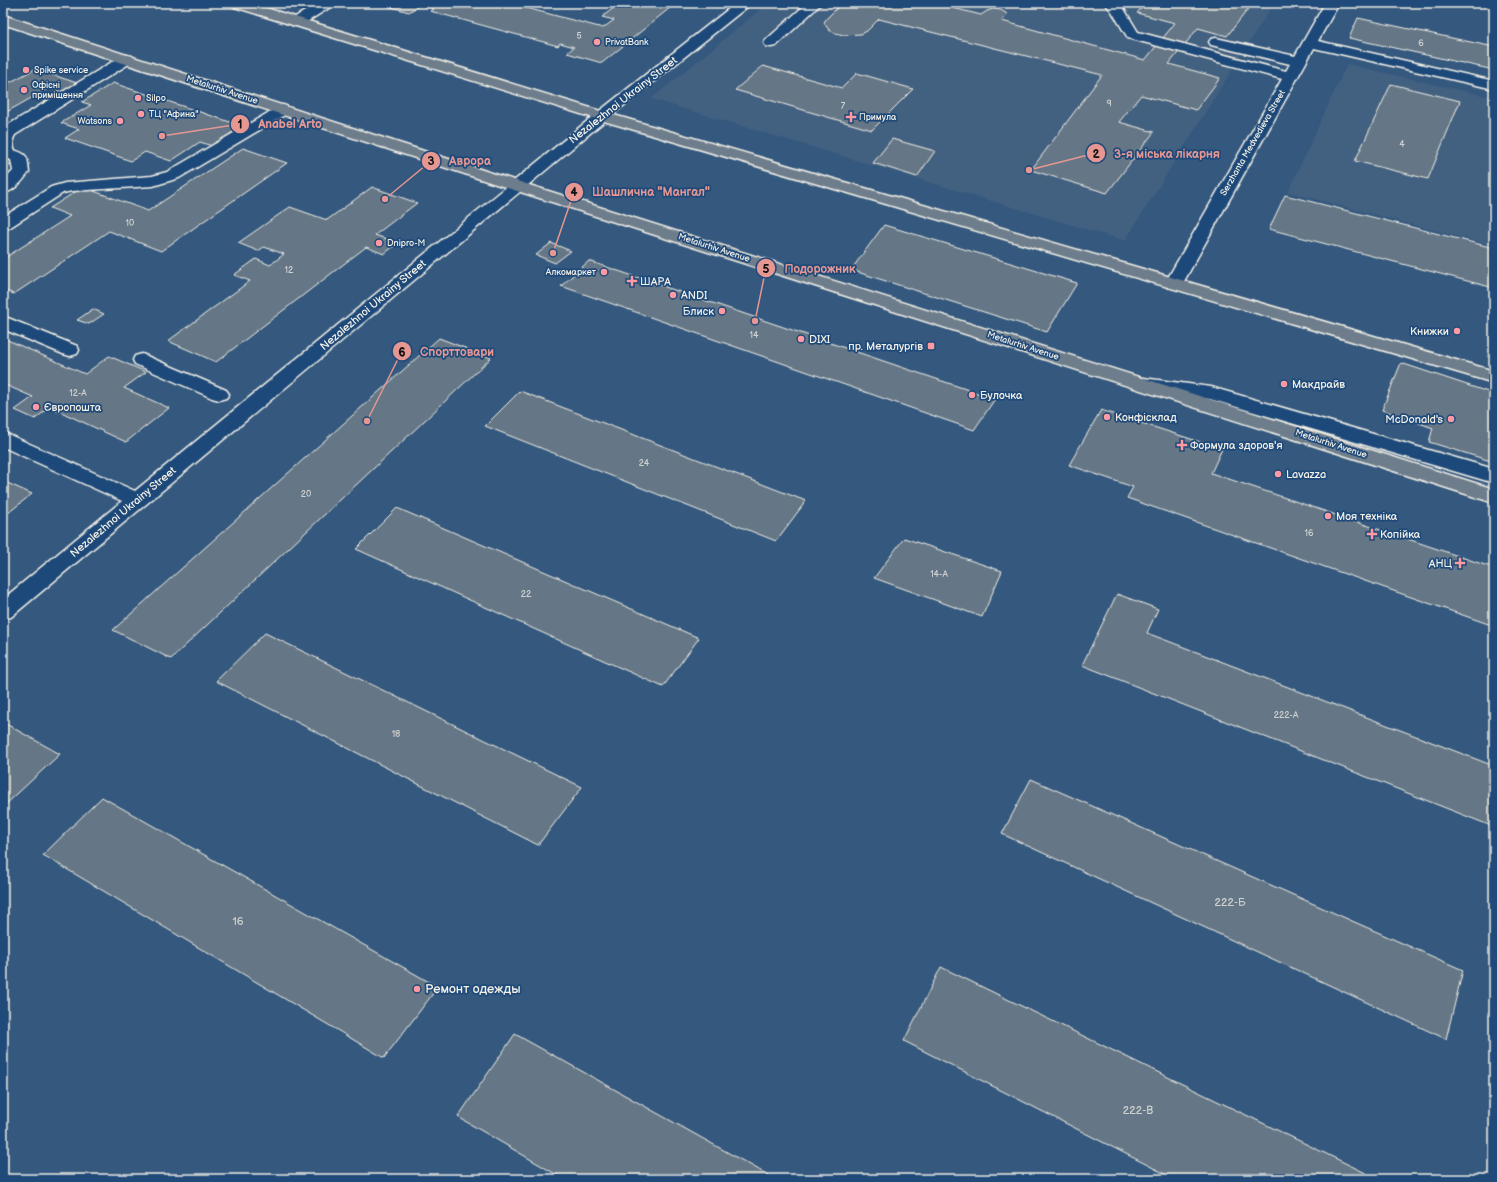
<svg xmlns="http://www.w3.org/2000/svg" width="1497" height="1182" font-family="'Balsamiq Sans',sans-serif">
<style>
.built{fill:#436180}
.building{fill:#657786;stroke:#f4f1e8}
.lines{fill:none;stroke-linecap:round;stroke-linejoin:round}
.minor-casing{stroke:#f4f1e8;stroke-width:3}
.major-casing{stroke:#f4f1e8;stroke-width:3}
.minor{fill:#1f4a7a;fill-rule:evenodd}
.major{fill:#6d7d8c;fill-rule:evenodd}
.poi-dot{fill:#ff9aa2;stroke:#1f4a7a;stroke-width:1.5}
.labels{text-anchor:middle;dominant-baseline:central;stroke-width:3.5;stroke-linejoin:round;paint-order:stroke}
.number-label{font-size:9px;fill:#d0d2d0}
.far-poi-label{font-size:9px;fill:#f4f1e8;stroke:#1f4a7a;text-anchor:start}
.far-street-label{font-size:9px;fill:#f4f1e8;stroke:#1f4a7a}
.street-label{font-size:11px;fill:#f4f1e8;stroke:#1f4a7a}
.poi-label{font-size:11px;fill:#f4f1e8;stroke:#1f4a7a;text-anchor:start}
.near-number-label{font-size:11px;fill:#d0d2d0}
.near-poi-label{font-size:13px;fill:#f4f1e8;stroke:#1f4a7a;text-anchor:start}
.leader{fill:none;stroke:#e69792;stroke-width:1.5}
.callout-dot{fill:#e69792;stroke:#1f4a7a;stroke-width:1.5}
.mark-label{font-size:12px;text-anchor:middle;font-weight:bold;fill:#111}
.callout-label{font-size:12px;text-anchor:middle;font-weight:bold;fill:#e69792;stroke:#1f4a7a;stroke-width:3.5;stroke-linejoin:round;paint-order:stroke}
</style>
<rect width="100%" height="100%" fill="#34587e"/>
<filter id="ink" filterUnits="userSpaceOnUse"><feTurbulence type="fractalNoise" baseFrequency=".025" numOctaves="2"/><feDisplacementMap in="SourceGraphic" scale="8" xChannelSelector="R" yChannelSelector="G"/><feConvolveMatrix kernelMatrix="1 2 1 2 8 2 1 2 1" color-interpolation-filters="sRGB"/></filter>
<g filter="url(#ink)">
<path class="built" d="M 768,3 L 1274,3 L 1125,241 L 651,99 Z
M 1347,64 L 1494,98 L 1494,246 L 1288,192 Z"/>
<path class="building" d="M 381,3 L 507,3 L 603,28 L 614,20 L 602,17 L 620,3 L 676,3 L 602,63 L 567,53 L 574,47 L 560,43 L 558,46 L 430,11 L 434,9 L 420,5 L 409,12 L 380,4 Z
M 842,3 L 933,3 L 981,15 L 987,11 L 993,9 L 1001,10 L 1007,14 L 1002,21 L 1145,60 L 1175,23 L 1137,13 L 1146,3 L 1230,3 L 1249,8 L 1227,36 L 1198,28 L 1169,64 L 1220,78 L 1196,110 L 1141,95 L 1119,122 L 1154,132 L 1107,193 L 1031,170 L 1102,75 L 879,19 L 867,31 L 861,34 L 843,35 L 835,33 L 829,30 L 824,23 L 826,19 Z
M 1358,18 L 1494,47 L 1494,70 L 1349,38 Z
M 763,66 L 842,88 L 857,73 L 913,89 L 872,130 L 735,90 Z
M 35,69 L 80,84 L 64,93 L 49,88 L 3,114 L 3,86 Z
M 113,83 L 242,126 L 212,146 L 200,142 L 171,161 L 145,152 L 131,161 L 65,138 L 79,129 L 61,123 L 91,105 L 82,102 Z
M 1391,84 L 1460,101 L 1428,179 L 1355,161 Z
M 892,139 L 935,151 L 917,177 L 873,163 Z
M 243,148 L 287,163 L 161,251 L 109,231 L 14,294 L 3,290 L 3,259 L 70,216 L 50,208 L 83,187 L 148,211 Z
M 3,156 L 15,161 L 3,169 Z
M 372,187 L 417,203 L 375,235 L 398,243 L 384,254 L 366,247 L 216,362 L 168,341 L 250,281 L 234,275 L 256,259 L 270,265 L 284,254 L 264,247 L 258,251 L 238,243 L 290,207 L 327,220 Z
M 1285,195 L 1494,248 L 1494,288 L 1269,229 Z
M 884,225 L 1077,283 L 1047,332 L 851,270 Z
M 551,243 L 571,251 L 555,263 L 536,255 Z
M 589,261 L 951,384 L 995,399 L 974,430 L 561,286 Z
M 93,309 L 104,314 L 89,324 L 77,320 Z
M 3,338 L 85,374 L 109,356 L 146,372 L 124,388 L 169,408 L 126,442 L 50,407 L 35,419 L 15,410 L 33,397 L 3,384 Z
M 439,338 L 491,358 L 171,659 L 113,630 Z
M 1401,363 L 1494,394 L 1494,462 L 1429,442 L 1433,428 L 1382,410 Z
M 520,391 L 806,501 L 776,541 L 485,426 Z
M 1101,410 L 1222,449 L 1211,473 L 1494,568 L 1494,626 L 1127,498 L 1133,487 L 1069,465 Z
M 3,481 L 32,494 L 3,517 Z
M 397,508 L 699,638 L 663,687 L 356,549 Z
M 904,538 L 1002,571 L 982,617 L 874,578 Z
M 1117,594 L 1158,609 L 1147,633 L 1494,766 L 1494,827 L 1082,665 Z
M 265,633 L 582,787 L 538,845 L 216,681 Z
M 6,724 L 60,754 L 3,807 L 3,727 Z
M 1031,779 L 1463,970 L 1446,1039 L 1002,834 Z
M 102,797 L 438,987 L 384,1058 L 43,855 Z
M 941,967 L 1378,1179 L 1175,1179 L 904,1041 Z
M 515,1034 L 770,1176 L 768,1179 L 564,1179 L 458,1117 Z"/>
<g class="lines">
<g class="minor-casing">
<path id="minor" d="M 318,3 L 334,3 L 332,6 L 302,25 L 297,26 L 292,25 L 290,22 L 292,19 Z
M 736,3 L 752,3 L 607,119 L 11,617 L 3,619 L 3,599 L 122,501 L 3,447 L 3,432 L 135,491 L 597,113 Z
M 807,3 L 822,3 L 776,46 L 771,47 L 766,46 L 764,43 L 766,40 Z
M 1104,3 L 1121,4 L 1138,32 L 1286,71 L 1290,64 L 1211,45 L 1209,42 L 1211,39 L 1216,38 L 1295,56 L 1325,3 L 1339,3 L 1318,41 L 1494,81 L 1494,89 L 1314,48 L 1183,283 L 1180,287 L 1174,288 L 1168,287 L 1165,283 L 1282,79 L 1128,38 L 1111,10 Z
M 127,55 L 132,56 L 134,59 L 132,62 L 15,135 L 13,139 L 14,150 C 29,155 27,157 29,172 C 23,181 14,191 3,194 L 3,181 L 13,171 L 11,160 L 3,157 L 3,128 L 122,56 Z
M 283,105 L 288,107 L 291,110 L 288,113 L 179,178 L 153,186 L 72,191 L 63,193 L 9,228 L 3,229 L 3,217 L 51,187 L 65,183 L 152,176 L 167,172 L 278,107 Z
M 3,316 L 77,346 L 79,350 L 77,354 L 70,356 L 63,354 L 3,329 Z
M 142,354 L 226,390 L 229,394 L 226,398 L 219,400 L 212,398 L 135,364 L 133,360 L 135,356 Z
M 1143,378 L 1211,387 L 1494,469 L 1494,483 L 1210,399 L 1136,388 L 1133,384 L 1136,380 Z"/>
</g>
<g class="major-casing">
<path id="major" d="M 229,3 L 250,3 L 607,113 L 1494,371 L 1494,383 L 597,119 L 231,6 Z
M 3,15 L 523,183 L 1494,489 L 1494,503 L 511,189 L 3,24 Z"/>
</g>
<use href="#minor" class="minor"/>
<use href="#major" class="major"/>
</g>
</g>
<g class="poi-dot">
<circle cx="597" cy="42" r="4"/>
<circle cx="26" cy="70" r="4"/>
<circle cx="24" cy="90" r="4"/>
<circle cx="138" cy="98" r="4"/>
<circle cx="141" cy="114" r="4"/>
<path d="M849 111h4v4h4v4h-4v4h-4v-4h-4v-4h4z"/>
<circle cx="120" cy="121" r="4"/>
<circle cx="379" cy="243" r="4"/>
<circle cx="604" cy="272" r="4"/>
<path d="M630 275h4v4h4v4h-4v4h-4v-4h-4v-4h4z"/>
<circle cx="673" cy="295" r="4"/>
<circle cx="722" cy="311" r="4"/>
<circle cx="1457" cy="331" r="4"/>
<circle cx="801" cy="339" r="4"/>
<rect x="927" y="342" width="8" height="8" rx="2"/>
<circle cx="1284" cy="384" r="4"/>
<circle cx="972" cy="395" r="4"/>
<circle cx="36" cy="407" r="4"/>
<circle cx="1107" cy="417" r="4"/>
<circle cx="1451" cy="419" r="4"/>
<path d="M1180 439h4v4h4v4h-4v4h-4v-4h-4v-4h4z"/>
<circle cx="1278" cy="474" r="4"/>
<circle cx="1328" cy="516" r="4"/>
<path d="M1370 528h4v4h4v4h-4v4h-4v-4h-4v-4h4z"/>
<path d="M1458 557h4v4h4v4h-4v4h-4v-4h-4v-4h4z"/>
<circle cx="417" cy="989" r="4"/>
</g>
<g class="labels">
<g class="number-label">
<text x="579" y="36">5</text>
<text x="1421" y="43">6</text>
<text x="1109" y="103">9</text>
<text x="843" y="106">7</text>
<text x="1402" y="144">4</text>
<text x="130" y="223">10</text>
<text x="289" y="270">12</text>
<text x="754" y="335">14</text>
<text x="78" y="393">12-А</text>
<text x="644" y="463">24</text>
<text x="306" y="494">20</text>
<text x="1309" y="533">16</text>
<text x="939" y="574">14-А</text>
<text x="526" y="594">22</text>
<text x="1286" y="715">222-А</text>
<text x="396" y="734">18</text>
</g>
<g class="far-poi-label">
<text x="605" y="42">PrivatBank</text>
<text x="34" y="70">Spike service</text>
<text x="32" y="85">Офісні<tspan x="32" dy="10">приміщення</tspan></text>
<text x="146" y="98">Silpo</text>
<text x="149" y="114">ТЦ "Афина"</text>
<text x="859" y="117">Примула</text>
<text x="112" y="121" text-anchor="end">Watsons</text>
<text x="387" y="243">Dnipro-M</text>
<text x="596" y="272" text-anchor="end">Алкомаркет</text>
</g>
<g class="far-street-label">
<text transform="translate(222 90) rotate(18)">Metalurhiv Avenue</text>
<text transform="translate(1253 143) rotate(-60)">Serzhanta Medvedieva Street</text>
<text transform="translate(714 248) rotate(18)">Metalurhiv Avenue</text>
<text transform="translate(1023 346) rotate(18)">Metalurhiv Avenue</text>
<text transform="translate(1331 444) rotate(18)">Metalurhiv Avenue</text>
</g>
<g class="street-label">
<text transform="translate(623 100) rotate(-38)">Nezalezhnoi Ukrainy Street</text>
<text transform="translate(373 305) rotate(-40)">Nezalezhnoi Ukrainy Street</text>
<text transform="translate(123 512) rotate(-40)">Nezalezhnoi Ukrainy Street</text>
</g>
<g class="poi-label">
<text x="640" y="281">ШАРА</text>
<text x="681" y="295">ANDI</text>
<text x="714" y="311" text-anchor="end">Блиск</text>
<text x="1449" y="331" text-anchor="end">Книжки</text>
<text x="809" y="339">DIXI</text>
<text x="923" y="346" text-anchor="end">пр. Металургів</text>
<text x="1292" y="384">Макдрайв</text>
<text x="980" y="395">Булочка</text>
<text x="44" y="407">Європошта</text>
<text x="1115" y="417">Конфісклад</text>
<text x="1443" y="419" text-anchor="end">McDonald's</text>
<text x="1190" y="445">Формула здоров'я</text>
<text x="1286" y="474">Lavazza</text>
<text x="1336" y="516">Моя техніка</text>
<text x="1380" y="534">Копійка</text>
<text x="1452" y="563" text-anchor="end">АНЦ</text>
</g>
<g class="near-number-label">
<text x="1230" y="902">222-Б</text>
<text x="238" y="921">16</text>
<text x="1138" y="1110">222-В</text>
</g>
<g class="near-poi-label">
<text x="425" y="989">Ремонт одежды</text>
</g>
</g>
<path class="leader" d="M162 136L240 124M1029 170L1096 153M385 199L431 161M553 253L574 192M755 321L766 268M367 421L402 351"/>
<g class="callout-dot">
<circle cx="162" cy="136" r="4"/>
<circle cx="1029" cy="170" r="4"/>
<circle cx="385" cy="199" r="4"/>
<circle cx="553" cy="253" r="4"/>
<circle cx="755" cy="321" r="4"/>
<circle cx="367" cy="421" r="4"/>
<circle cx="240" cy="124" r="10"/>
<circle cx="1096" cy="153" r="10"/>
<circle cx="431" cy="161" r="10"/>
<circle cx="574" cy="192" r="10"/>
<circle cx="766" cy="268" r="10"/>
<circle cx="402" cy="351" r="10"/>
</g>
<g class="mark-label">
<text x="240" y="128">1</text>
<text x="1096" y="158">2</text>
<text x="431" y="165">3</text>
<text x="574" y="196">4</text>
<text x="766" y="273">5</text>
<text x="402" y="356">6</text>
</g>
<g class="callout-label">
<text x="290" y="128">Anabel Arto</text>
<text x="1167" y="158">3-я міська лікарня</text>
<text x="470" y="165">Аврора</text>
<text x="651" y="196">Шашлична "Мангал"</text>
<text x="820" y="273">Подорожник</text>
<text x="457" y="356">Спорттовари</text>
</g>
<rect width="1497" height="1182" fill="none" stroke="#1f4a7a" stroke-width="16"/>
<rect x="8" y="8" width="1481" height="1166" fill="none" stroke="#f4f1e8" stroke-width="1.5" filter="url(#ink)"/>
</svg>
